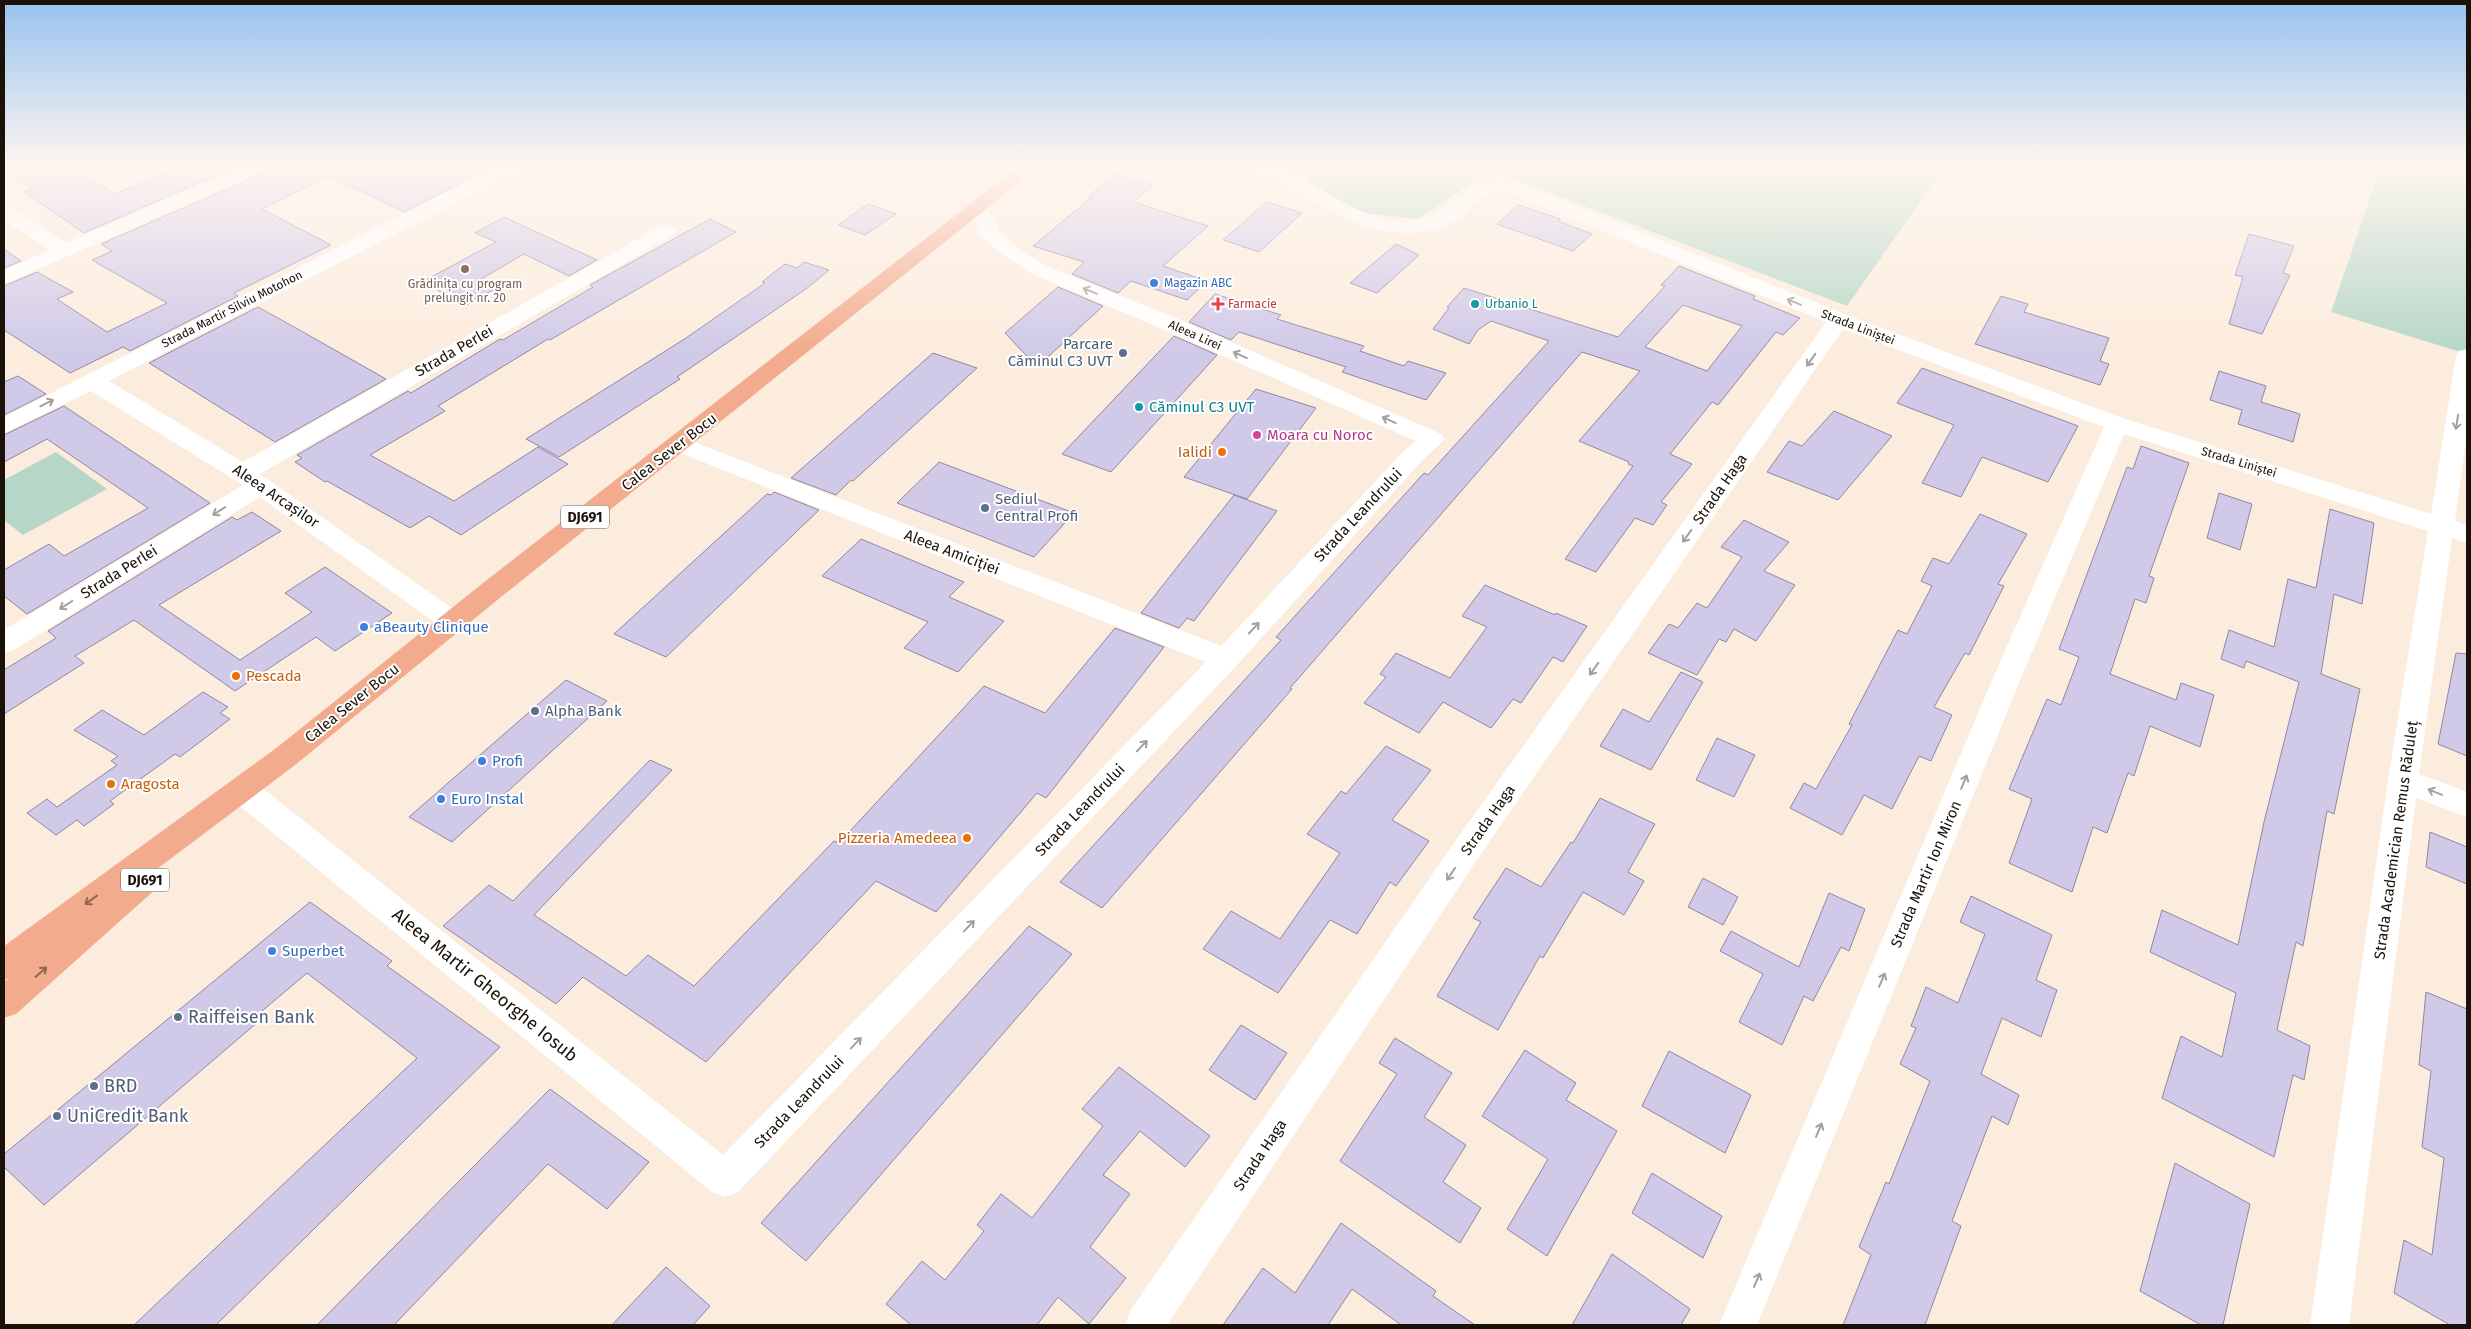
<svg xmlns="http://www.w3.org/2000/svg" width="2471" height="1329" font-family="'Fira Sans',sans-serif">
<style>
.green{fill:#b6d7c7}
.building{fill:#d0c9e8;stroke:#8e88a5;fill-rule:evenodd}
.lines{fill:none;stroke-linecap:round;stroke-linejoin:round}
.minor{fill:#fff;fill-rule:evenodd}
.primary{fill:#f3ab8e;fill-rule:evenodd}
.oneway{stroke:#a3a09d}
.oneway2{stroke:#916652}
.education-dot{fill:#8d6e63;stroke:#fff;stroke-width:2}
.shop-dot{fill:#3f7fe0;stroke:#fff;stroke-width:2}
.health-dot{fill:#e0444e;stroke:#fff;stroke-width:2}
.culture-dot{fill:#0f9aa8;stroke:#fff;stroke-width:2}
.service-dot{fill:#5c6f8a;stroke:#fff;stroke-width:2}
.hotel-dot{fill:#d1479c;stroke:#fff;stroke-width:2}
.food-dot{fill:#e8710a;stroke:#fff;stroke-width:2}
.labels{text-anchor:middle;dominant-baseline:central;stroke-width:4;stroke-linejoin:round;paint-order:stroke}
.far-shop-label{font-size:12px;fill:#366cbe;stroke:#fff;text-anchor:start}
.far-education-label{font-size:12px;fill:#785e54;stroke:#fff}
.far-health-label{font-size:12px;fill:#be3a42;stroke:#fff;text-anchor:start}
.far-culture-label{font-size:12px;fill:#0d838f;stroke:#fff;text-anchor:start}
.far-street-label{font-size:12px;fill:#1a1209;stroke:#fff}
.shield{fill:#fff;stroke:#5f5953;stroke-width:1}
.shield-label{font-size:14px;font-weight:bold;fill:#1a1209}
.service-label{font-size:15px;fill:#4e5e75;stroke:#fff;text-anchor:start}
.street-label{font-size:15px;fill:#1a1209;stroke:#fff}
.culture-label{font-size:15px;fill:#0d838f;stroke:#fff;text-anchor:start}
.hotel-label{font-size:15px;fill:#b23c85;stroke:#fff;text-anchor:start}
.food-label{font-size:15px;fill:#c56008;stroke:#fff;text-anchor:end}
.shop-label{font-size:15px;fill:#366cbe;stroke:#fff;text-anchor:start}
.near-street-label{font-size:18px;fill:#1a1209;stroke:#fff}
.near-service-label{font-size:18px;fill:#4e5e75;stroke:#fff;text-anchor:start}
</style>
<rect width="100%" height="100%" fill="#fcecdd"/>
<path class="green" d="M 1277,166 L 1945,166 L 1847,306 L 1490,170 L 1418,219 L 1362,213 Z
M 2381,166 L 2467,166 L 2467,354 L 2331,312 Z
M 56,452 L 107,489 L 23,535 L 4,520 L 4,480 Z"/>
<path class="building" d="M 4,166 L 67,166 L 115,194 L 181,166 L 237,166 L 84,233 L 24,192 L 33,189 L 4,170 Z
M 269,166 L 494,166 L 404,212 L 328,176 L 262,209 L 331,245 L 234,293 L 238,296 L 130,351 L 123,347 L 70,373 L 4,330 L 4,286 L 37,272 L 73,292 L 57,299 L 107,332 L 167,303 L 92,260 L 112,251 L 101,244 L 266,172 Z
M 1116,174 L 1153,185 L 1133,202 L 1208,226 L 1163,266 L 1207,281 L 1187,300 L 1131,281 L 1118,293 L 1072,274 L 1084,262 L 1033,246 L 1092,197 L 1089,196 Z
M 1267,202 L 1302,213 L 1259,252 L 1223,240 Z
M 868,204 L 896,214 L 865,235 L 838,225 Z
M 1518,205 L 1560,219 L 1558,221 L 1592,234 L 1573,251 L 1497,224 Z
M 504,217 L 597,260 L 569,276 L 524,254 L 476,282 L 493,290 L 466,305 L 422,282 L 496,242 L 475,233 Z
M 710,219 L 736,232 L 550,340 L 548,339 L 438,406 L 445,411 L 370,455 L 454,501 L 538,447 L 568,464 L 461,535 L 429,516 L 410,528 L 327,481 L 325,482 L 295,462 L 302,458 L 297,455 L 408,391 L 411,393 L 500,339 L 503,340 L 593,287 L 590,285 Z
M 2249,234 L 2294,246 L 2283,273 L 2290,275 L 2262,334 L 2229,324 L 2243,277 L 2235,275 Z
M 1396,244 L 1419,255 L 1377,293 L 1350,283 Z
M 4,249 L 21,261 L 4,268 Z
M 804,262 L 829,270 L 806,289 L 677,377 L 680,379 L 559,457 L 526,439 L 686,338 L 765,283 L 762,282 L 785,264 L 797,268 Z
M 1679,266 L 1755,296 L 1753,299 L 1800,318 L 1783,335 L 1776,332 L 1718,405 L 1712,402 L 1670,454 L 1692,464 L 1661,502 L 1667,505 L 1653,525 L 1635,518 L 1596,572 L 1565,559 L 1633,466 L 1628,464 L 1629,462 L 1579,441 L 1640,371 L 1582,352 L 1290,688 L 1292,689 L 1102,908 L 1060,882 L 1281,640 L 1276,637 L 1424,473 L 1428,475 L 1549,341 L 1491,321 L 1478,330 L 1469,344 L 1433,329 L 1449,308 L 1447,307 L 1464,288 L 1618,337 L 1665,286 L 1661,285 ZM 1683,305 L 1742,326 L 1707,371 L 1645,347 Z
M 1058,287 L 1103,306 L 1037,367 L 1005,333 Z
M 1215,294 L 1281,315 L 1277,319 L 1364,346 L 1360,351 L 1404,366 L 1408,361 L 1446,373 L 1426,400 L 1342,372 L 1346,367 L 1239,332 L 1231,340 L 1189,322 Z
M 2001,296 L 2028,304 L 2024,312 L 2109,338 L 2100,361 L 2109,364 L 2100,385 L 1975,344 Z
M 258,307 L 296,328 L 386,379 L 275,442 L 149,363 Z
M 1174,336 L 1217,355 L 1111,472 L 1062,454 Z
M 933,353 L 977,368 L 853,481 L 851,480 L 836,495 L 791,478 Z
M 1922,368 L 2078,426 L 2048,482 L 1982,457 L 1961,497 L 1922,483 L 1954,425 L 1897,403 Z
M 2219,371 L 2266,386 L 2261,402 L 2300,414 L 2293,442 L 2238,424 L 2242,410 L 2210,400 Z
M 18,376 L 46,394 L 4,415 L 4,382 Z
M 1256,389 L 1316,408 L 1247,499 L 1184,477 Z
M 64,406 L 210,503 L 27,614 L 4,596 L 4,570 L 49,544 L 64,556 L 148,508 L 47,439 L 4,462 L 4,435 Z
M 1834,411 L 1892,436 L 1838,500 L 1767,472 L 1789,441 L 1802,446 Z
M 2141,446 L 2189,463 L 2149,576 L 2154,578 L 2146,603 L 2135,599 L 2110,674 L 2176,700 L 2181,683 L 2214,695 L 2200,747 L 2150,726 L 2134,776 L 2128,773 L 2107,833 L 2093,827 L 2072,892 L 2009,863 L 2032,799 L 2009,789 L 2047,699 L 2061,705 L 2079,657 L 2059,649 L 2127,467 L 2133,469 Z
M 939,462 L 1074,513 L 1034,557 L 897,503 Z
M 774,492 L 819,510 L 666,657 L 614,634 L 767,494 L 771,495 Z
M 2219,493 L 2252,504 L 2240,550 L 2207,538 Z
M 1234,495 L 1277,511 L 1194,621 L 1187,618 L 1179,628 L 1141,613 Z
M 2330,509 L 2374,523 L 2362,604 L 2334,594 L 2321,674 L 2360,689 L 2334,814 L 2327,811 L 2303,946 L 2296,942 L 2277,1030 L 2310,1046 L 2304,1080 L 2293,1075 L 2274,1157 L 2162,1098 L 2181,1036 L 2222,1057 L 2236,993 L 2150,952 L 2162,910 L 2238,945 L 2264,822 L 2299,682 L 2246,661 L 2244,668 L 2221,659 L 2229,630 L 2274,647 L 2288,579 L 2316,588 Z
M 252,512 L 281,531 L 159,605 L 240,660 L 312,612 L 285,593 L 325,567 L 392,613 L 335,651 L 316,637 L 235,691 L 134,620 L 75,656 L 84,663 L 4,714 L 4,670 L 56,638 L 48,631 L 232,517 L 237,520 Z
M 1980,514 L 2027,534 L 1998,584 L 2004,586 L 1969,655 L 1965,653 L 1934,707 L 1952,715 L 1931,761 L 1919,756 L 1892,809 L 1864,795 L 1842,835 L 1790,808 L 1804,783 L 1816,789 L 1852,725 L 1849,724 L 1898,630 L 1907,634 L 1932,586 L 1921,581 L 1933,558 L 1949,564 Z
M 1744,520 L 1789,542 L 1764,571 L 1795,585 L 1756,641 L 1734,629 L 1726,642 L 1719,639 L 1697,675 L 1648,653 L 1669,624 L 1678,628 L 1697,603 L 1707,608 L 1742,557 L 1721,547 Z
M 861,539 L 964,582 L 949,597 L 1004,621 L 958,672 L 904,648 L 928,622 L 822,576 Z
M 1485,585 L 1555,615 L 1556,613 L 1587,626 L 1563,662 L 1553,657 L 1521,703 L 1513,699 L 1491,728 L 1443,702 L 1419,733 L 1364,703 L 1386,677 L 1380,674 L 1396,653 L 1450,678 L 1487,627 L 1462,616 Z
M 1115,628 L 1164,647 L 1046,798 L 1037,793 L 936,912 L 876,881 L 706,1062 L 583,977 L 556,1004 L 443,926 L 489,885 L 513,901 L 650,760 L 672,770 L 534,915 L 626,976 L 648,955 L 694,986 L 834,841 L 839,843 L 984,686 L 1045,713 Z
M 2456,653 L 2467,654 L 2467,756 L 2438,744 Z
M 1681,672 L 1703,682 L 1651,770 L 1600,746 L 1623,709 L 1649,722 Z
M 566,680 L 607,701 L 452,842 L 409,817 Z
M 203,692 L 228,707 L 220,713 L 230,719 L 180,757 L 175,754 L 110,801 L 114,804 L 84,826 L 77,820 L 56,835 L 27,813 L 47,799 L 57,807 L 117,765 L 111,761 L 118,756 L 74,730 L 102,710 L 144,735 Z
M 1717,738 L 1755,755 L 1734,797 L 1696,780 Z
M 1386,746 L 1431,770 L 1392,820 L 1429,841 L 1396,886 L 1390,882 L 1357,934 L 1330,920 L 1278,993 L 1203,949 L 1231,911 L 1280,939 L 1340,853 L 1307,834 L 1341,791 L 1346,794 Z
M 1600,798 L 1655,824 L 1628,872 L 1644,881 L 1624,915 L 1583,892 L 1543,958 L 1540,956 L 1498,1030 L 1437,996 L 1481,922 L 1473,918 L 1506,868 L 1541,887 L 1571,842 L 1573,843 Z
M 2430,832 L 2467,847 L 2467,884 L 2426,867 Z
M 1703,878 L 1738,897 L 1723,925 L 1688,907 Z
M 1829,893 L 1865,909 L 1849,951 L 1841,947 L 1813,1001 L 1804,996 L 1782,1045 L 1739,1022 L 1763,974 L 1720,951 L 1731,931 L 1799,967 Z
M 1971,896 L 2052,935 L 2036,980 L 2057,990 L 2041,1037 L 2002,1018 L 1981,1074 L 2019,1095 L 2008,1125 L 1992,1116 L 1952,1221 L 1961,1226 L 1925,1325 L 1843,1325 L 1871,1255 L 1859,1247 L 1886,1182 L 1889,1184 L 1930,1081 L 1900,1064 L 1916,1028 L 1911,1026 L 1926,987 L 1958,1003 L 1985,934 L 1960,922 Z
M 310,902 L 392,961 L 387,966 L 500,1047 L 216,1325 L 134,1325 L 417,1058 L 307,973 L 262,1011 L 266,1015 L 44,1205 L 4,1167 L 4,1154 Z
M 1029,926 L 1072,954 L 806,1261 L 761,1223 Z
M 2426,992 L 2467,1009 L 2467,1325 L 2450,1325 L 2394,1293 L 2404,1240 L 2432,1255 L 2444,1158 L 2422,1147 L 2431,1071 L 2419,1065 Z
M 1241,1025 L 1287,1053 L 1255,1100 L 1209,1070 Z
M 1395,1038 L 1452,1073 L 1424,1117 L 1466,1145 L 1443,1182 L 1481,1208 L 1460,1243 L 1340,1161 L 1397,1074 L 1379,1063 Z
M 1525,1050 L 1576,1083 L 1566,1100 L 1617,1131 L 1547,1256 L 1507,1229 L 1548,1159 L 1482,1116 Z
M 1669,1051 L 1751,1095 L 1725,1153 L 1642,1106 Z
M 1119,1067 L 1210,1136 L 1185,1167 L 1140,1131 L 1103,1175 L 1130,1194 L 1090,1247 L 1126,1278 L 1089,1324 L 1058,1297 L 1037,1325 L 911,1325 L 886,1304 L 922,1261 L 945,1280 L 984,1231 L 977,1225 L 1001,1194 L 1032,1218 L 1103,1126 L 1082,1109 Z
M 550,1089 L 649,1162 L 607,1209 L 548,1164 L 394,1325 L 317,1325 Z
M 2175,1163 L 2250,1204 L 2223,1325 L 2201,1325 L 2140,1291 Z
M 1652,1173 L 1722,1216 L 1703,1258 L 1632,1213 Z
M 1341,1223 L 1436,1291 L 1433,1296 L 1475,1325 L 1401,1325 L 1352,1289 L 1328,1325 L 1223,1325 L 1263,1268 L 1295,1293 Z
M 1612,1254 L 1690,1309 L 1681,1325 L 1572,1325 Z
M 666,1267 L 710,1306 L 693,1325 L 612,1325 Z"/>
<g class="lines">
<path class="minor" d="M 242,166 L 267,166 L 265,170 L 4,284 L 4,270 L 50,250 L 4,220 L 4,205 L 11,207 L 66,243 Z
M 498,166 L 522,166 L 520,170 L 109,381 L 243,462 L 659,227 L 666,225 L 673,227 L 676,231 L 673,235 L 260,474 L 462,615 L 466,622 L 462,629 L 453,632 L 444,629 L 260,497 L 14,650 L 4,653 L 4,630 L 243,485 L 91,391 L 4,433 L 4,417 Z
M 1259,166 C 1266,166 1275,164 1282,166 C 1291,169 1300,177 1308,182 C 1335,198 1367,219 1399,221 C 1452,226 1461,169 1518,183 L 1847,315 L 2125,419 L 2431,514 L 2456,356 L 2459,351 L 2467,349 L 2467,432 L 2455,521 L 2467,525 L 2467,543 L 2452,538 L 2419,774 L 2467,792 L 2467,817 L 2416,798 L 2349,1325 L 2310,1325 L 2388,780 L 2428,531 L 2124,434 L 2021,678 L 1757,1325 L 1719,1325 L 1993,678 L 2104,427 L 1843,329 L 1476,861 L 1167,1325 L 1125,1325 L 1130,1311 L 1454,843 L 1826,322 L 1507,192 C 1477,189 1472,213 1449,224 C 1383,254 1316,202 1261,170 Z
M 977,203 L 984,205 L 998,227 L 997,229 L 1017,247 L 1046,266 L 1176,318 L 1441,434 L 1445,439 L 1419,464 L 1236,666 L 738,1192 L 725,1197 L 712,1192 L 234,801 L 230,792 L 234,783 L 245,780 L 256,783 L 723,1155 L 1206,662 L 670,449 L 666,444 L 670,439 L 678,436 L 686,439 L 1221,646 L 1403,452 L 1416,441 L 1160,328 L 1032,274 L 1003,255 L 979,234 L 976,230 L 978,227 L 967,209 L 970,205 Z"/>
<path class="primary" d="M 1019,166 L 1040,166 L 501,597 L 295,765 L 157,869 L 162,879 L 157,888 L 16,1014 L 4,1018 L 4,982 L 9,978 L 4,980 L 4,946 L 275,749 L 483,583 Z"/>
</g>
<defs><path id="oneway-shaft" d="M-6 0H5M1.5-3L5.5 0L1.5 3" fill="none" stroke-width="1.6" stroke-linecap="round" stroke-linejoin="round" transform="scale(1.25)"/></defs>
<g class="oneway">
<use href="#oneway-shaft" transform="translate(1090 291) rotate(-158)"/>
<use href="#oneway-shaft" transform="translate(1794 302) rotate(-158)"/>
<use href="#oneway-shaft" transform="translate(1240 355) rotate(-156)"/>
<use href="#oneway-shaft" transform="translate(1811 360) rotate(125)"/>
<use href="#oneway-shaft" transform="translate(47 403) rotate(-27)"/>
<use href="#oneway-shaft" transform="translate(1389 420) rotate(-156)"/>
<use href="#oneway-shaft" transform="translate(2457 422) rotate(99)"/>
<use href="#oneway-shaft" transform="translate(219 511) rotate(148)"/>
<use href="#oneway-shaft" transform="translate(1687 536) rotate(125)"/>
<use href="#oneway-shaft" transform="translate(66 605) rotate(148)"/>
<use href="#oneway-shaft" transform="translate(1254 628) rotate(-47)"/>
<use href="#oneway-shaft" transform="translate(1594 669) rotate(125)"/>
<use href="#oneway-shaft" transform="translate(1142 746) rotate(-46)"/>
<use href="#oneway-shaft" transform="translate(1964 782) rotate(-67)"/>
<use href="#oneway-shaft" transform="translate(2435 792) rotate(-158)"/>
<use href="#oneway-shaft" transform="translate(1451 874) rotate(124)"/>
<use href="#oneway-shaft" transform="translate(969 926) rotate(-46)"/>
<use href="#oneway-shaft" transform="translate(1882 980) rotate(-67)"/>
<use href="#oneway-shaft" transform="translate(856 1043) rotate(-46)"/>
<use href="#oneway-shaft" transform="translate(1819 1130) rotate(-67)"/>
<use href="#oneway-shaft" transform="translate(1757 1280) rotate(-67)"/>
</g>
<g class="oneway2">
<use href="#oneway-shaft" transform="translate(91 900) rotate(144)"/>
<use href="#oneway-shaft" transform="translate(41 972) rotate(-41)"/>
</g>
<linearGradient id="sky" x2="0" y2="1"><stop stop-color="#97c2ef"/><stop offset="0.47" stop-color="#fef6f0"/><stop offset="1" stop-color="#fef6f0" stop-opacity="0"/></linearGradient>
<rect width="2471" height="352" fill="url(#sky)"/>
<circle class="education-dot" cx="465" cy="269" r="5"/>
<g class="shop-dot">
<circle cx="1154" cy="283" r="5"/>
<circle cx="364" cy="627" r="5"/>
<circle cx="482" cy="761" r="5"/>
<circle cx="441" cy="799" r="5"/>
<circle cx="272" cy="951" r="5"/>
</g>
<path class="health-dot" d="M1215.5 296.5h5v5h5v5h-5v5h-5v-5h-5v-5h5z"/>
<g class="culture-dot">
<circle cx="1475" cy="304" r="5"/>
<circle cx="1139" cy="407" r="5"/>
</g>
<g class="service-dot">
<circle cx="1123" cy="353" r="5"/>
<circle cx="985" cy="508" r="5"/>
<circle cx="535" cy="711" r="5"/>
<circle cx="178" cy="1017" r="5"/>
<circle cx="94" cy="1086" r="5"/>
<circle cx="57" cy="1116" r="5"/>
</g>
<circle class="hotel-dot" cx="1257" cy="435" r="5"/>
<g class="food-dot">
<circle cx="1222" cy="452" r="5"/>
<circle cx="236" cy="676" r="5"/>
<circle cx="111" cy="784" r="5"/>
<circle cx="967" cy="838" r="5"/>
</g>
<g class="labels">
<g class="far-shop-label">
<text x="1164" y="283">Magazin ABC</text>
</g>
<g class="far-education-label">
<text x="465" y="284">Grădinița cu program<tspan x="465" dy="14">prelungit nr. 20</tspan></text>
</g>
<g class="far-health-label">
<text x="1228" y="304">Farmacie</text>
</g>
<g class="far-culture-label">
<text x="1485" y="304">Urbanio L</text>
</g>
<g class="far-street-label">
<text transform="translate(232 309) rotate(-27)">Strada Martir Silviu Motohon</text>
<text transform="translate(1858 327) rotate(21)">Strada Liniștei</text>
<text transform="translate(1195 335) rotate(24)">Aleea Lirei</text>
<text transform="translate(2239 462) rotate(17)">Strada Liniștei</text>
</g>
<g class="shield">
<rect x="561" y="505.5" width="48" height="23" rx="4"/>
<rect x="121" y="868.5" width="48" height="23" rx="4"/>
</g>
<g class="shield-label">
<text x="585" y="517">DJ691</text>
<text x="145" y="880">DJ691</text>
</g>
<g class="service-label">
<text x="1113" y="344" text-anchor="end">Parcare<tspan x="1113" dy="17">Căminul C3 UVT</tspan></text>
<text x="995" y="499">Sediul<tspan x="995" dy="17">Central Profi</tspan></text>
<text x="545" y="711">Alpha Bank</text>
</g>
<g class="street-label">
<text transform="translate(454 351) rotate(-30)">Strada Perlei</text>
<text transform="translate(669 452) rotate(-38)">Calea Sever Bocu</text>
<text transform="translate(1720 489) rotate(-55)">Strada Haga</text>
<text transform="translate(276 496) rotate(34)">Aleea Arcașilor</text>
<text transform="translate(1358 515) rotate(-47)">Strada Leandrului</text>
<text transform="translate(952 552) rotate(21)">Aleea Amiciției</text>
<text transform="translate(119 572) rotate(-32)">Strada Perlei</text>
<text transform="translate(352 703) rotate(-39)">Calea Sever Bocu</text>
<text transform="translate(1080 810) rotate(-46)">Strada Leandrului</text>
<text transform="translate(1488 820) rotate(-55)">Strada Haga</text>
<text transform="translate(2396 840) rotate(-82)">Strada Academician Remus Răduleț</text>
<text transform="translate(1926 874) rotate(-67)">Strada Martir Ion Miron</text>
<text transform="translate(799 1102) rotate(-46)">Strada Leandrului</text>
<text transform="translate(1260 1155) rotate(-56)">Strada Haga</text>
</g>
<g class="culture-label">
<text x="1149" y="407">Căminul C3 UVT</text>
</g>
<g class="hotel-label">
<text x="1267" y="435">Moara cu Noroc</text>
</g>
<g class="food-label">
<text x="1212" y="452">Ialidi</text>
<text x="246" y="676" text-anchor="start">Pescada</text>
<text x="121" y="784" text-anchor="start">Aragosta</text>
<text x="957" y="838">Pizzeria Amedeea</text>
</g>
<g class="shop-label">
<text x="374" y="627">aBeauty Clinique</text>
<text x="492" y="761">Profi</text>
<text x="451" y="799">Euro Instal</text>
<text x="282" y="951">Superbet</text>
</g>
<g class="near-street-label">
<text transform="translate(485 985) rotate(39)">Aleea Martir Gheorghe Iosub</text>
</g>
<g class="near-service-label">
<text x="188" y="1017">Raiffeisen Bank</text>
<text x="104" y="1086">BRD</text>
<text x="67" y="1116">UniCredit Bank</text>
</g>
</g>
<rect width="2471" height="1329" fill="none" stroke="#1a1209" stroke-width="10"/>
</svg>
